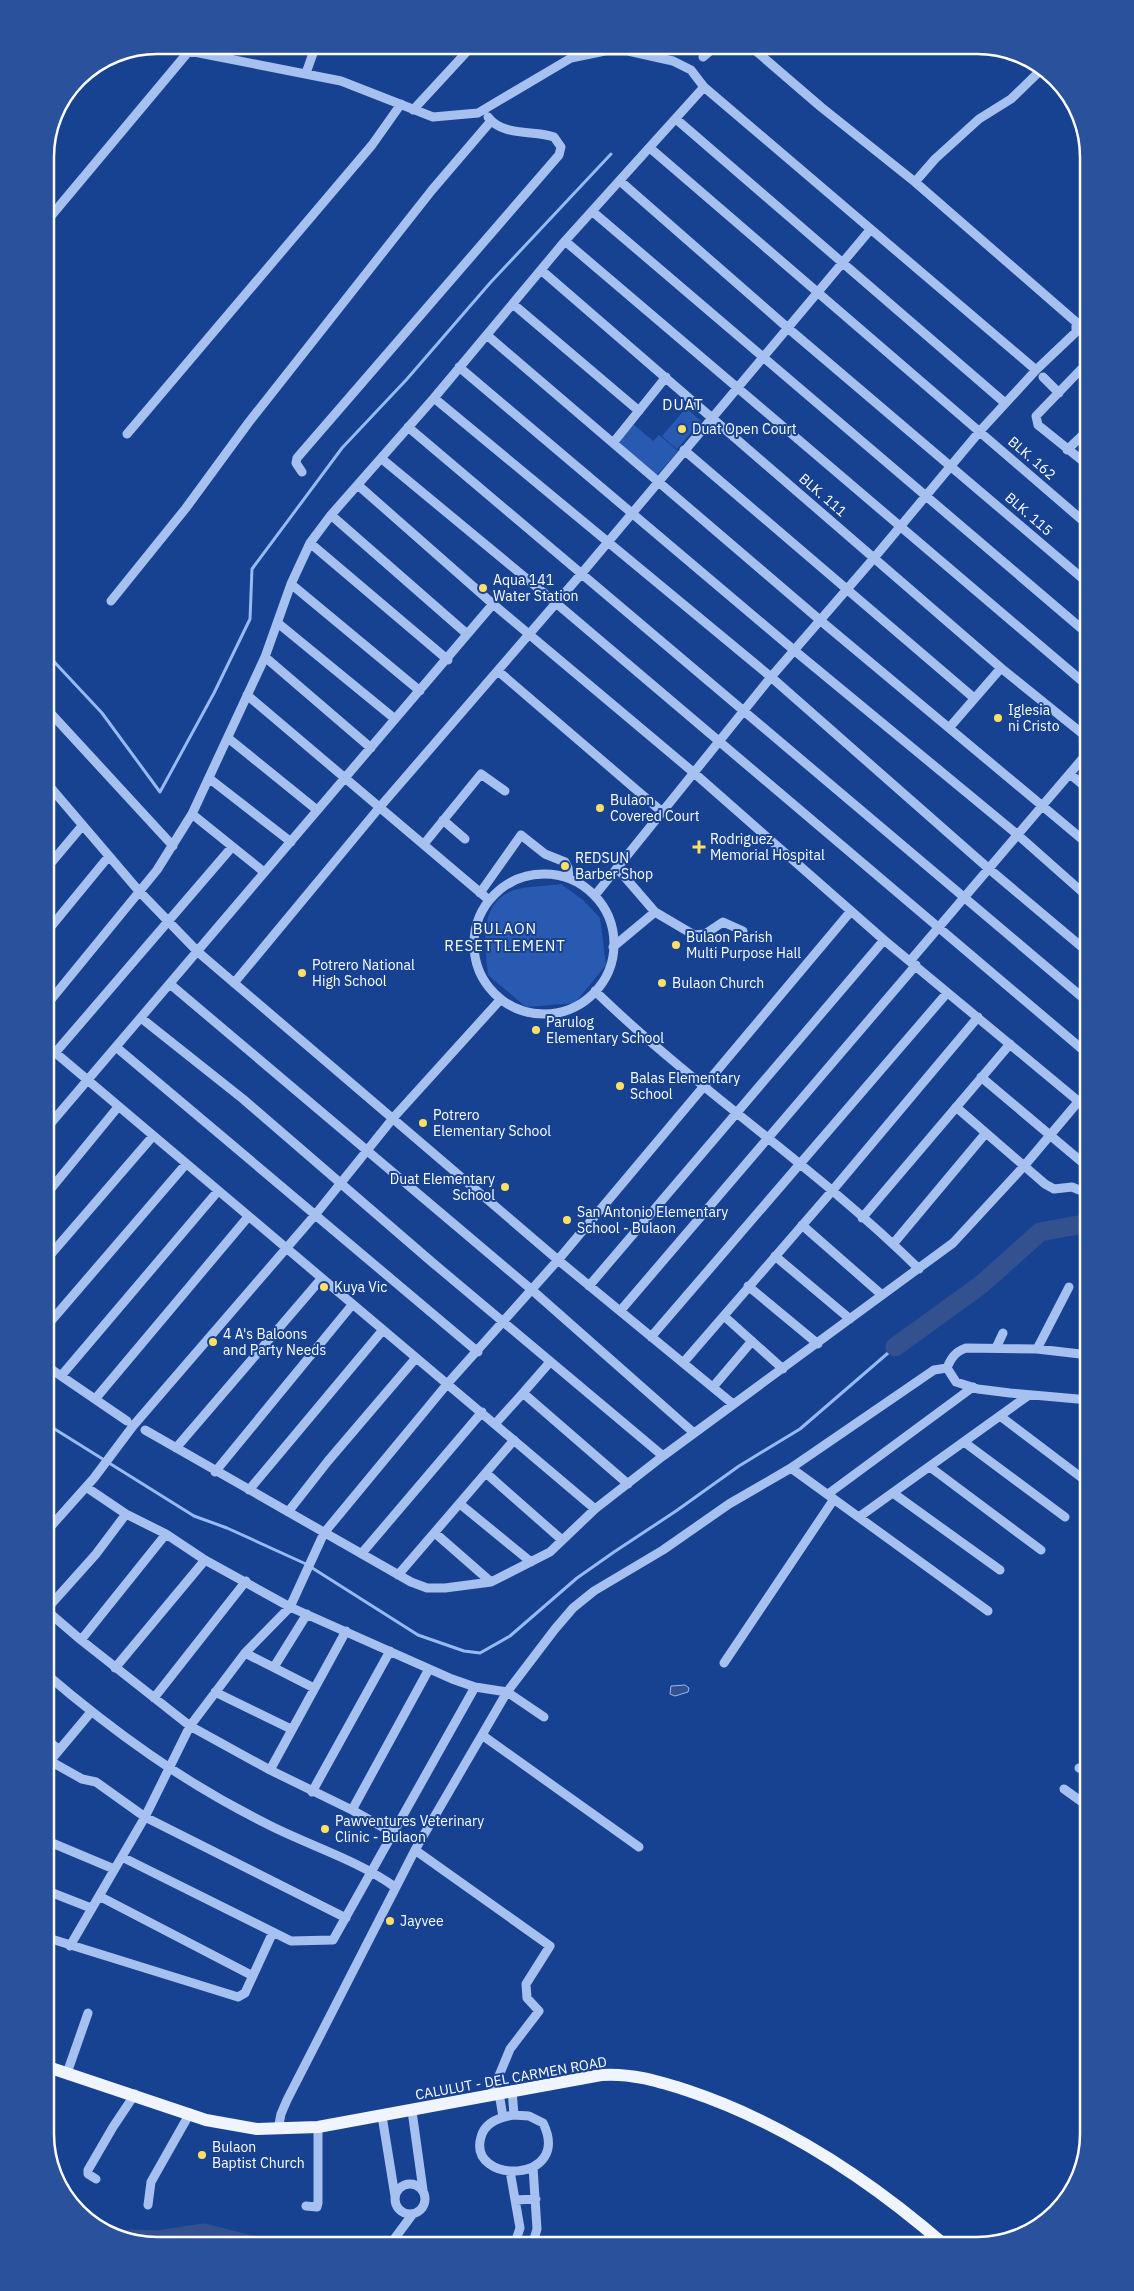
<svg xmlns="http://www.w3.org/2000/svg" width="1134" height="2291" font-family="'IBM Plex Sans',sans-serif">
<style>
.green{fill:#295ab1}
.water{fill:#33518e;stroke:#98baf3}
.lines{fill:none;stroke-linecap:round;stroke-linejoin:round}
.stream{stroke:#98baf3;stroke-width:3}
.river{stroke:#33518e;stroke-width:19}
.minor{stroke:#a6c1f0;stroke-width:9}
.major{stroke:#eff4ff;stroke-width:12}
.poi-dot{fill:#ffe065;stroke:#174292;stroke-width:2}
.labels{text-anchor:middle;dominant-baseline:central;stroke-width:4;stroke-linejoin:round;paint-order:stroke}
.poi-label{font-size:14px;fill:#fff;stroke:#174292;text-anchor:start}
.street-label{font-size:14px;fill:#fff;stroke:#174292}
.neighbourhood-label{font-size:15px;letter-spacing:1px;fill:#fff;stroke:#174292}
.rim{fill:none;stroke:#fff;stroke-width:2.5}
</style>
<rect width="100%" height="100%" fill="#174292"/>
<path class="green" d="M 686,408 L 701,421 L 677,449 L 662,436 Z
M 633,424 L 653,441 L 659,435 L 678,451 L 656,476 L 617,443 Z
M 561,884 L 583,900 L 600,918 L 606,965 L 575,1003 L 526,1007 L 488,975 C 485,944 477,899 518,889 C 531,886 547,886 561,884 Z"/>
<path class="water" d="M 685,1685 L 689,1688 L 688,1692 L 675,1696 L 670,1694 L 671,1686 Z"/>
<g class="lines">
<path class="stream" d="M 45,652 L 102,713 L 160,792 L 214,693 L 250,619 L 252,569 L 342,448 L 407,379 L 490,283 L 611,154
M 45,1423 L 194,1516 L 227,1528 L 306,1564 L 418,1635 L 464,1651 L 480,1653 L 510,1636 L 577,1578 L 614,1552 L 676,1511 L 739,1466 L 800,1429 L 895,1347"/>
<path class="river" d="M 895,1347 L 982,1284 L 1040,1232 L 1089,1223
M 131,2239 L 158,2240 L 204,2233 L 255,2246"/>
<path class="minor" d="M 173,45 L 189,51 L 341,81 L 433,117 L 478,113 L 571,58 L 605,51 L 628,51 L 673,61 L 691,70 L 704,87 L 1036,370
M 703,57 L 717,45
M 306,73 L 316,45
M 413,110 L 473,45
M 676,119 L 1005,403
M 650,148 L 1089,526
M 620,181 L 789,329 L 1089,584
M 915,182 L 935,159 L 979,119 L 1011,99 L 1044,67
M 593,212 L 1089,635
M 51,216 L 189,51
M 565,241 L 1089,687
M 541,270 L 1001,668 L 1089,739
M 513,304 L 639,411
M 488,336 L 821,621 L 1089,845
M 459,367 L 795,651 L 1018,835 L 1089,898
M 1043,377 L 1059,393
M 434,398 L 771,677 L 988,868 L 1089,953
M 408,427 L 1089,1003
M 127,434 L 372,145 L 401,104
M 613,443 L 666,377
M 684,450 L 974,698
M 1067,450 L 1089,429
M 382,459 L 556,603 L 1089,1055
M 1089,466 L 1038,425 L 1036,416 L 1089,361
M 302,472 L 296,463 L 297,458 L 559,155 L 561,147 L 554,137 C 534,130 503,137 488,117
M 359,486 L 493,604 L 693,772 L 884,940 L 1089,1110
M 331,515 L 467,634
M 310,543 L 448,660
M 291,584 L 420,691
M 111,601 L 186,508 L 249,422 L 432,190 L 491,121
M 279,624 L 395,719
M 265,657 L 371,748
M 498,671 L 661,811
M 247,695 L 489,900
M 45,707 L 173,846
M 949,728 L 1001,668
M 228,738 L 317,810
M 1070,774 L 1089,790
M 210,779 L 291,842
M 45,781 L 138,890 L 198,952 L 558,1260 L 733,1404
M 45,802 L 54,792
M 192,814 L 264,872
M 443,820 L 465,839
M 424,844 L 481,774 L 505,791
M 617,868 L 655,912 L 694,935 L 705,934 L 723,922 L 743,931
M 45,870 L 82,826
M474 944a70 70 0 1 1 140 0a70 70 0 1 1-140 0Z
M 480,893 L 521,835 L 545,854 L 565,862 L 568,868 L 569,878
M 596,894 L 771,677 L 874,558 L 980,431 L 1036,370 L 1076,332 L 1076,322 L 915,182 L 821,107 L 749,45
M 45,934 L 109,856
M 613,947 L 655,912
M 910,961 L 1089,751
M 234,983 L 379,808 L 582,573 L 870,230
M 170,984 L 532,1290 L 694,1433
M 595,991 C 697,1090 818,1169 919,1269
M 45,1007 L 157,870 L 192,814 L 265,657 L 291,584 L 310,543 L 331,515 L 434,398 L 565,241 L 704,87
M 141,1018 L 243,1099 L 433,1263 L 663,1456
M 45,1044 L 595,1509
M 116,1047 L 478,1352
M 55,1053 L 232,847
M 981,1077 L 1089,1168
M 956,1107 L 1045,1184 L 1054,1189 L 1072,1187 L 1089,1194
M 45,1130 L 493,604
M 45,1196 L 118,1107
M 862,1218 L 1010,1044
M 802,1225 L 882,1295
M 893,1244 L 985,1134
M 775,1256 L 850,1319
M 45,1261 L 153,1136
M 589,1286 L 884,940
M 748,1286 L 818,1344
M 621,1310 L 916,965
M 724,1316 L 783,1369
M 45,1328 L 186,1164
M 651,1337 L 947,993
M 996,1348 L 1003,1333
M 1037,1349 L 1069,1287
M 683,1363 L 832,1191 L 978,1017
M 45,1365 L 127,1421
M 947,1368 C 951,1358 955,1352 966,1348 L 1037,1349 L 1089,1355
M 61,1376 L 218,1191
M 713,1387 L 752,1341
M 523,1393 L 550,1362
M 96,1398 L 248,1217
M 1000,1416 L 1082,1478
M 495,1424 L 523,1393 L 628,1484
M 145,1430 L 411,1582 L 427,1588 L 445,1588 L 491,1582 L 550,1552 L 595,1509 L 663,1456 L 953,1243 L 1025,1165 L 1078,1102
M 964,1442 L 1065,1517
M 176,1448 L 321,1279
M 930,1467 L 1041,1550
M 791,1468 L 988,1611
M 215,1472 L 352,1305
M 486,1473 L 562,1540
M 86,1487 L 126,1514 L 166,1534 L 205,1560 L 290,1607 L 452,1679 L 475,1687 L 507,1692 L 544,1717
M 249,1490 L 382,1331
M 893,1493 L 1000,1570
M 828,1494 L 973,1387
M 460,1504 L 531,1562
M 288,1512 L 328,1461 L 415,1359
M 859,1517 L 1029,1395
M 45,1533 L 94,1478 L 133,1426 L 315,1215 L 394,1117 L 500,1000
M 435,1533 L 491,1582
M 362,1553 L 482,1412
M 398,1575 L 514,1440
M 46,1610 L 81,1640 L 190,1726 L 270,1770 L 352,1810 L 393,1833
M 45,1611 L 96,1554 L 126,1514
M 81,1640 L 166,1534
M 245,1653 L 314,1688
M 724,1663 L 834,1499
M 274,1667 L 307,1614
M 115,1668 L 205,1560
M 45,1673 C 114,1732 183,1782 265,1823 C 307,1845 356,1859 395,1887
M 215,1692 L 291,1729
M 154,1698 L 246,1581
M 482,1735 L 639,1847
M 45,1738 L 58,1749
M 50,1761 L 82,1779 L 96,1782 L 145,1817 L 346,1918
M 45,1767 L 91,1712
M 1079,1768 L 1089,1773
M 270,1770 L 346,1631
M 1064,1789 L 1089,1807
M 312,1792 L 390,1651
M 352,1810 L 429,1669
M 45,1840 L 114,1869
M 415,1850 L 550,1946 L 526,1984 L 527,1998 L 539,2011 L 510,2049 L 491,2095
M 122,1857 L 291,1941 L 333,1940 L 475,1687
M 45,1890 L 91,1908
M 99,1896 L 253,1976
M 45,1937 L 238,1997 L 245,1993 L 273,1932
M 70,1946 L 145,1817 L 190,1726 L 245,1653 L 290,1607 L 324,1533 L 448,1383 L 558,1260 L 851,911
M 67,2073 L 88,2013
M 512,2090 L 514,2115
M 499,2093 L 503,2117
M 412,2111 L 423,2190
M 514,2115 L 529,2116 L 543,2123 C 573,2184 467,2185 481,2137 C 485,2122 500,2117 514,2115 Z
M 382,2116 L 395,2196
M 278,2129 L 281,2114 L 287,2100 L 415,1850 L 507,1692 L 555,1629 L 573,1608 L 594,1591 L 663,1550 L 729,1504 L 791,1468 L 934,1370 L 947,1368 L 956,1382 L 978,1389 L 1010,1393 L 1089,1400
M 510,2171 L 520,2228 L 514,2246
M 96,2179 L 88,2174 L 88,2170 L 113,2127 L 135,2094
M395 2199a15 15 0 1 1 30 0a15 15 0 1 1-30 0Z
M 515,2200 L 536,2199
M 148,2205 L 151,2182 L 190,2113
M 306,2206 L 317,2207 L 318,2203 L 318,2127
M 389,2246 L 412,2215
M 532,2246 L 537,2229 L 533,2167"/>
<path class="major" d="M 45,2066 L 206,2120 L 257,2129 L 318,2127 L 601,2075 C 632,2073 657,2081 686,2090 C 783,2122 869,2179 946,2246"/>
</g>
<g class="poi-dot">
<circle cx="682" cy="429" r="5"/>
<circle cx="483" cy="588" r="5"/>
<circle cx="998" cy="718" r="5"/>
<circle cx="600" cy="808" r="5"/>
<path d="M696.5 839.5h5v5h5v5h-5v5h-5v-5h-5v-5h5z"/>
<circle cx="565" cy="866" r="5"/>
<circle cx="676" cy="945" r="5"/>
<circle cx="302" cy="973" r="5"/>
<circle cx="662" cy="983" r="5"/>
<circle cx="536" cy="1030" r="5"/>
<circle cx="620" cy="1086" r="5"/>
<circle cx="423" cy="1123" r="5"/>
<circle cx="505" cy="1187" r="5"/>
<circle cx="567" cy="1220" r="5"/>
<circle cx="324" cy="1287" r="5"/>
<circle cx="213" cy="1342" r="5"/>
<circle cx="325" cy="1829" r="5"/>
<circle cx="390" cy="1921" r="5"/>
<circle cx="202" cy="2155" r="5"/>
</g>
<g class="labels">
<g class="poi-label">
<text x="692" y="429">Duat Open Court</text>
<text x="493" y="580">Aqua 141<tspan x="493" dy="16">Water Station</tspan></text>
<text x="1008" y="710">Iglesia<tspan x="1008" dy="16">ni Cristo</tspan></text>
<text x="610" y="800">Bulaon<tspan x="610" dy="16">Covered Court</tspan></text>
<text x="710" y="839">Rodriguez<tspan x="710" dy="16">Memorial Hospital</tspan></text>
<text x="575" y="858">REDSUN<tspan x="575" dy="16">Barber Shop</tspan></text>
<text x="686" y="937">Bulaon Parish<tspan x="686" dy="16">Multi Purpose Hall</tspan></text>
<text x="312" y="965">Potrero National<tspan x="312" dy="16">High School</tspan></text>
<text x="672" y="983">Bulaon Church</text>
<text x="546" y="1022">Parulog<tspan x="546" dy="16">Elementary School</tspan></text>
<text x="630" y="1078">Balas Elementary<tspan x="630" dy="16">School</tspan></text>
<text x="433" y="1115">Potrero<tspan x="433" dy="16">Elementary School</tspan></text>
<text x="495" y="1179" text-anchor="end">Duat Elementary<tspan x="495" dy="16">School</tspan></text>
<text x="577" y="1212">San Antonio Elementary<tspan x="577" dy="16">School - Bulaon</tspan></text>
<text x="334" y="1287">Kuya Vic</text>
<text x="223" y="1334">4 A's Baloons<tspan x="223" dy="16">and Party Needs</tspan></text>
<text x="335" y="1821">Pawventures Veterinary<tspan x="335" dy="16">Clinic - Bulaon</tspan></text>
<text x="400" y="1921">Jayvee</text>
<text x="212" y="2147">Bulaon<tspan x="212" dy="16">Baptist Church</tspan></text>
</g>
<g class="street-label">
<text transform="translate(1032 458) rotate(41)">BLK. 162</text>
<text transform="translate(823 495) rotate(41)">BLK. 111</text>
<text transform="translate(1029 514) rotate(41)">BLK. 115</text>
<text transform="translate(511 2078) rotate(-10)">CALULUT - DEL CARMEN ROAD</text>
</g>
<g class="neighbourhood-label">
<text x="683" y="404">DUAT</text>
<text x="505" y="928">BULAON<tspan x="505" dy="17">RESETTLEMENT</tspan></text>
</g>
</g>
<path d="M0 0H1134V2291H0ZM157 54H977A103 103 0 0 1 1080 157V2134A103 103 0 0 1 977 2237H157A103 103 0 0 1 54 2134V157A103 103 0 0 1 157 54Z" fill="#2a519b" fill-rule="evenodd"/>
<path class="rim" d="M157 54H977A103 103 0 0 1 1080 157V2134A103 103 0 0 1 977 2237H157A103 103 0 0 1 54 2134V157A103 103 0 0 1 157 54Z"/>
</svg>
